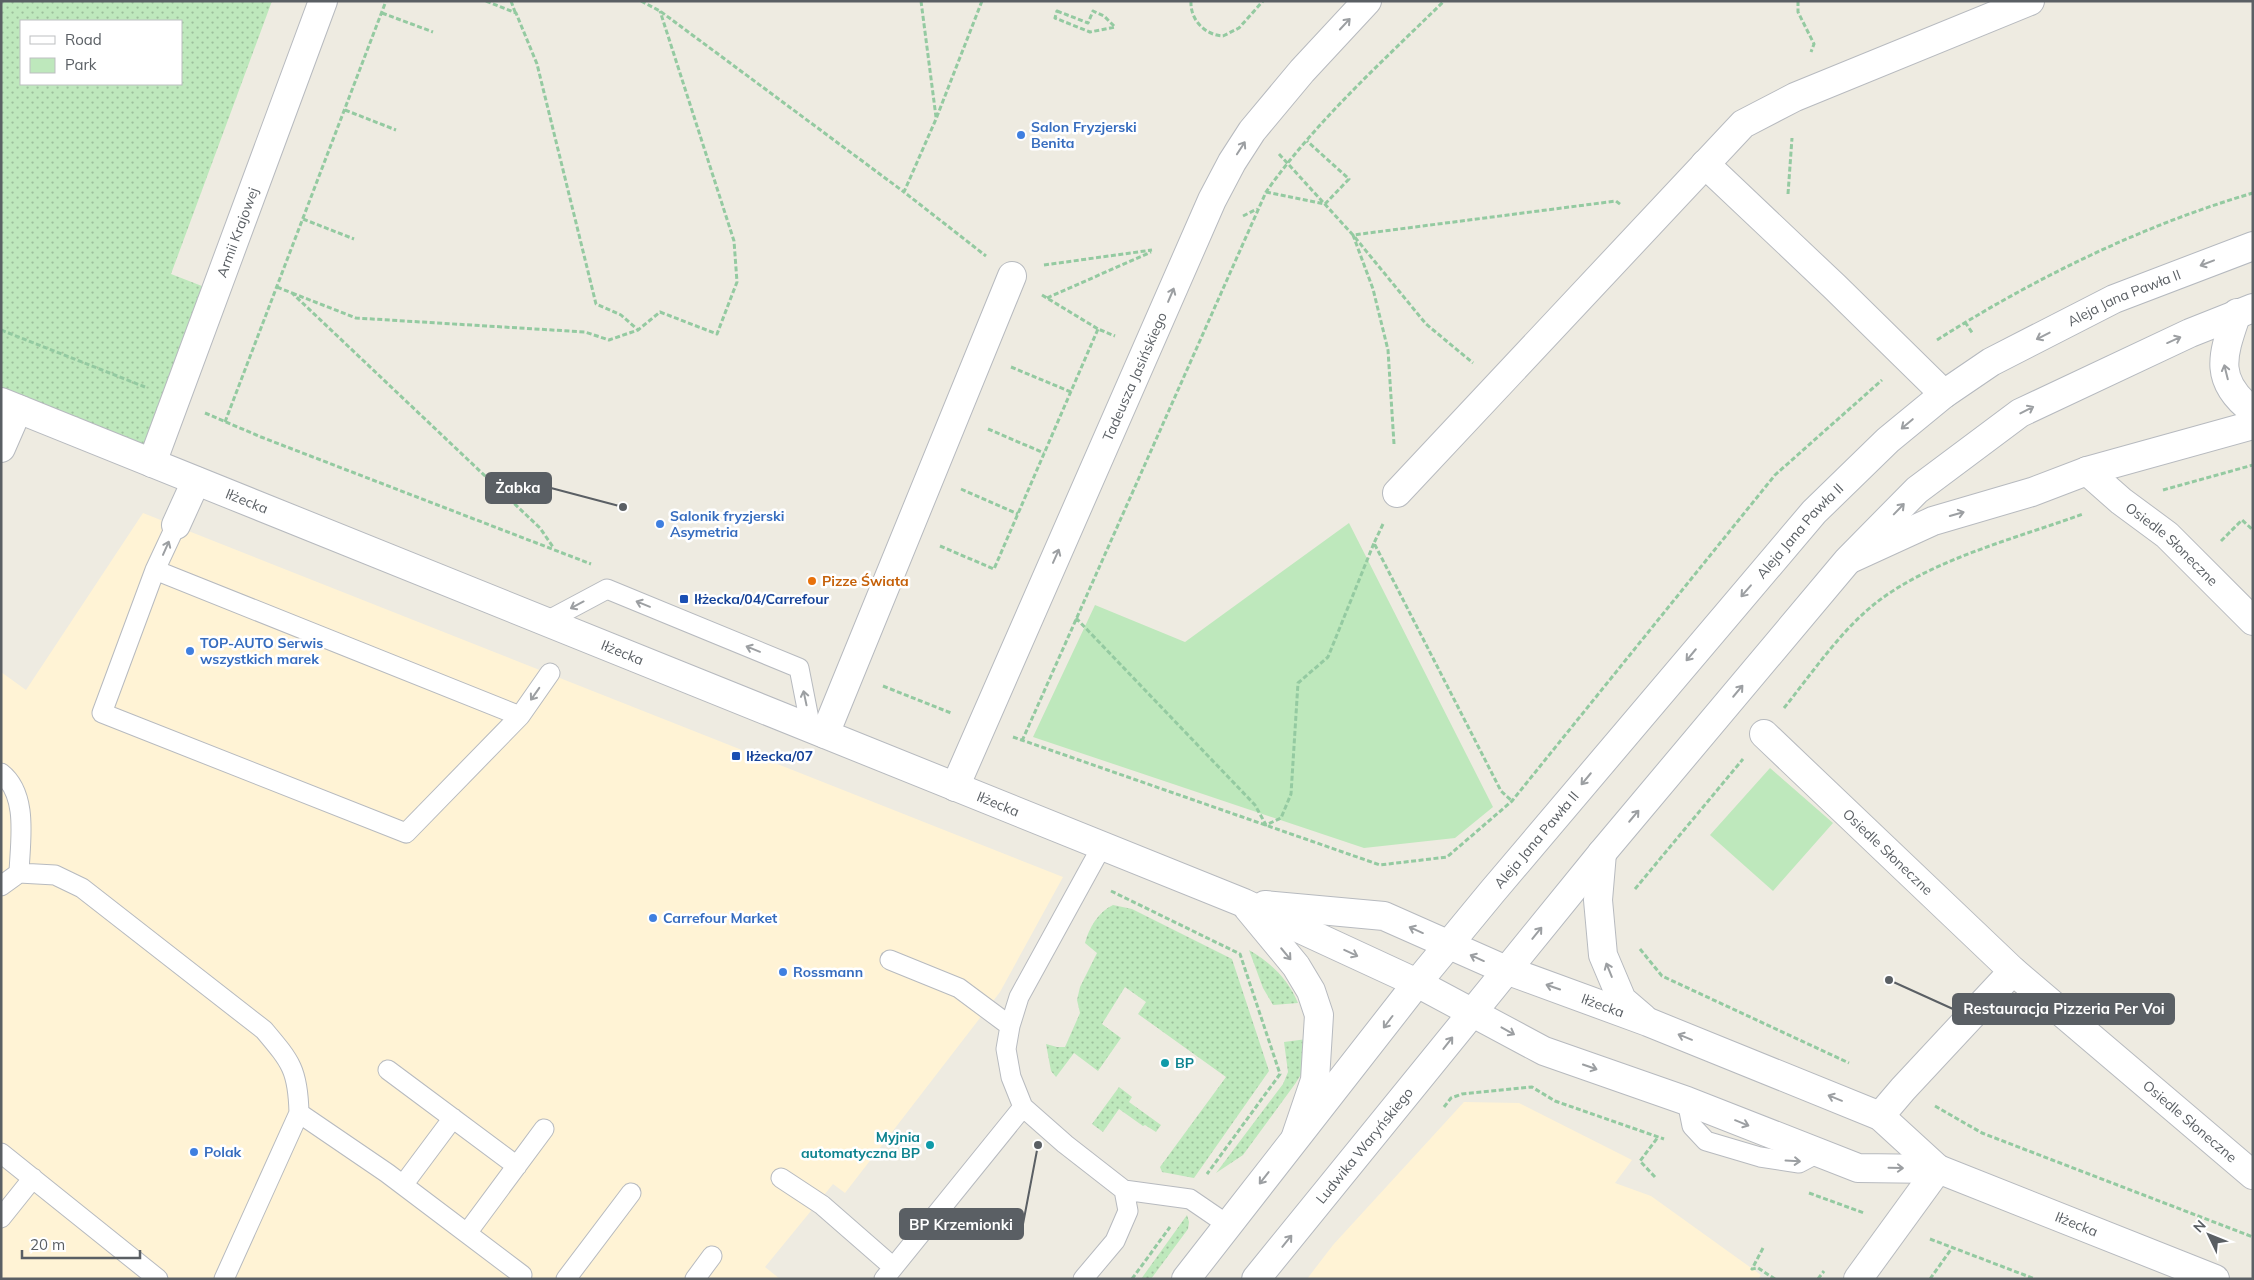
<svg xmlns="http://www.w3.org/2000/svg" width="2254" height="1280" font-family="Mulish,sans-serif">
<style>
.commercial{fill:#fff3d5}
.grass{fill:url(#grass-dots);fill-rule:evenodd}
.park{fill:#bee8bc}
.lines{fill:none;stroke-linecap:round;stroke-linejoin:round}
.service-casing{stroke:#b7babf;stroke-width:21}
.minor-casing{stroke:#b7babf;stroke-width:30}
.tertiary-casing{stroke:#b7babf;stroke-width:30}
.secondary-casing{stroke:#b5b9bf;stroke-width:30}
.path{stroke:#94caa1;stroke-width:3;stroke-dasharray:5 2.5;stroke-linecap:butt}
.service{stroke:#fff;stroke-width:19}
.minor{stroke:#fff;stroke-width:28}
.tertiary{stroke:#fff;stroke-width:28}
.secondary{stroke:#fff;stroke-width:28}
.oneway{stroke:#9c9fa2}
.shop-dot{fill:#3f7fe0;stroke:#fff;stroke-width:2}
.food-dot{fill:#e8710a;stroke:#fff;stroke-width:2}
.transit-dot{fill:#1a4fb4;stroke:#fff;stroke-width:2}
.culture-dot{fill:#0f9aa8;stroke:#fff;stroke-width:2}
.labels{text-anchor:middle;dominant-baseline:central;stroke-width:5;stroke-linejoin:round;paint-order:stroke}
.shop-label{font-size:14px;font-weight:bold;fill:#366cbe;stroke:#fff;text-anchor:start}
.street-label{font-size:14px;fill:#5a5f64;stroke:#fff}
.food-label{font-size:14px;font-weight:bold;fill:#c56008;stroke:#fff;text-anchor:start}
.transit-label{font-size:14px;font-weight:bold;fill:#164399;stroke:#fff;text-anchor:start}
.culture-label{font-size:14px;font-weight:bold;fill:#0d838f;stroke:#fff;text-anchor:start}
.leader{fill:none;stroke:#5a5f64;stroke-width:2}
.callout-dot{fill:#5a5f64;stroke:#fff;stroke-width:2}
.callout{fill:#5a5f64;stroke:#5a5f64;stroke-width:2}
.callout-label{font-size:15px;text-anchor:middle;font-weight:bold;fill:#fff}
</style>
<defs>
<pattern id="grass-dots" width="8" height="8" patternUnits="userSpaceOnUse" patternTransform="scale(1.25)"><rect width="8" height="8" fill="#bee8bc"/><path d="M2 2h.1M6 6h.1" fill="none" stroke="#9dbf9c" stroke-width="1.8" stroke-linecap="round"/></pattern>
</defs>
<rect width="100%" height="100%" fill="#eeebe1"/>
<path class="commercial" d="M 143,513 L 1063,877 L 1000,992 L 845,1193 L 833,1184 L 765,1267 L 780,1279 L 1,1279 L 1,672 L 26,690 Z
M 1464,1102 L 1519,1103 L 1632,1160 L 1615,1183 L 1651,1196 L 1761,1275 L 1758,1279 L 1307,1279 L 1333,1245 Z"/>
<path class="grass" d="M 1,1 L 272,1 L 171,274 L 207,288 L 152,463 L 1,402 ZM 21,21 L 181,21 L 181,84 L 21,84 Z
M 1113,905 L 1132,909 L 1232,959 L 1269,1071 L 1194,1178 L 1162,1172 L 1160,1167 L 1226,1077 L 1138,1014 L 1146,1002 L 1125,987 L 1102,1024 L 1121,1038 L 1098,1071 L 1074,1053 L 1056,1077 L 1051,1071 L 1046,1044 L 1057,1047 L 1065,1047 L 1080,1013 L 1077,1000 L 1080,987 L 1097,953 L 1085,943 C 1089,928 1098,912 1113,905 Z
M 1249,950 C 1271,963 1288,979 1298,1003 L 1273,1005 L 1263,988 Z
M 1307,1039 L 1302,1073 L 1295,1084 L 1243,1155 L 1216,1173 L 1283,1084 L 1288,1072 L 1284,1042 Z
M 1119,1087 L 1132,1097 L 1129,1102 L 1161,1125 L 1156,1132 L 1145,1125 L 1143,1126 L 1119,1109 L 1103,1132 L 1092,1124 Z
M 1187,1215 L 1189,1222 L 1188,1229 L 1151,1279 L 1141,1279 Z"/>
<path class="park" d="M 1349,523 L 1493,807 L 1455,838 L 1364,848 L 1033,737 L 1095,605 L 1185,642 Z
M 1770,768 L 1833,823 L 1773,891 L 1710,835 Z"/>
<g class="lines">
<g class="service-casing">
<path id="service" d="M 155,570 L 520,716 L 406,833 L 102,713 L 155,570 L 176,525
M 547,621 L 607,589 L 799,668 L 811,729
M 520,716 L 550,673
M 1,773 C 29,795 20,842 19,873
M 1102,846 L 1019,997 L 1010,1026 L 1006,1049 L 1011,1077 L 1023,1107 L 1065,1144 L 1124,1190 L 1190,1199 L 1228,1225
M 1,886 L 19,873 L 55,875 L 82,888 L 264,1030 C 291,1062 298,1070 299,1113
M 890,960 L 959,988 L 1010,1026
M 388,1070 L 517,1166
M 1687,1101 L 1692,1126 L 1706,1141 L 1760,1157 L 1799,1163 L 1818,1153
M 1,1153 L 158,1279
M 781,1178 L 822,1205 L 893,1267
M 403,1185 L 453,1118
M 1,1218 L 33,1178
M 467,1233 L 544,1129
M 224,1279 L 299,1113 L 387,1173 L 522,1275 L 519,1279
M 566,1279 L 631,1193
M 695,1279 L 712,1256
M 884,1279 L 1023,1107
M 1083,1279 L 1115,1241 L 1128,1211 L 1124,1190"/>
</g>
<g class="minor-casing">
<g id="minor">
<path d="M 1705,164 L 1835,287 L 1944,394"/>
<path d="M 2237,313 C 2223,354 2212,380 2253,411"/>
<path d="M 1,448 L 18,409"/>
<path id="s1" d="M 152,463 L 323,1"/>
<path id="s2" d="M 2087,471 L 2121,501 L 2167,535 L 2253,621"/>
<path d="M 1397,493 L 1743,124 L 1795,97 L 2030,1"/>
<path d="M 176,525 L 196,481"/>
<path d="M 1850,559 L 1933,521 L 2032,492 L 2087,471 L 2253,425"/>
<path d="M 825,734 L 1012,276"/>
<path id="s3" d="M 1764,734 L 2013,971 L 2253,1175"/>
<path id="s4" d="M 955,787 L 1212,200 L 1232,162 L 1252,131 L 1302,71 L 1367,1"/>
<path d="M 1880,1116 L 1903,1089 L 2013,971"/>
<path d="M 1858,1279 L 1938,1169"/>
</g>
</g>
<g class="tertiary-casing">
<g id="tertiary">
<path id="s5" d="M 1,402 L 1244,903 L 1417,983 L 1544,1051 L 1687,1101 L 1858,1168 L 1938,1169 L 2215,1279"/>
<path d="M 1602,853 L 1598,900 L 1603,955 L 1622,1000 L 1643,1018"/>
<path id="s6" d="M 1265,905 L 1384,916 L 1506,970 L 1648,1022 L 1880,1116 L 1938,1169"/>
<path d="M 1248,908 L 1296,966 L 1311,991 L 1319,1015 L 1315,1080 L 1296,1136"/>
</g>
</g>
<g class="secondary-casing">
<g id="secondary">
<path id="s7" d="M 1186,1279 L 1417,983 L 1492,892 L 1814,512 L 1888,440 L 1944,394 L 1991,362 L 2114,299 L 2253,246"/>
<path id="s8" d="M 1256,1279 L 1602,853 L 1848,560 L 1917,490 L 2020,413 L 2190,333 L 2253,308"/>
</g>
</g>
<path class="path" d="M 486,1 L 516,13 L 537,64 L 596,304 L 621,315 L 638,330
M 511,1 L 515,12
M 641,1 L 660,11 L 904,192
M 921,1 L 936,117
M 982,1 L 936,119 L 904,192 L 986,256
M 1191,1 C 1190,20 1205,35 1223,36 L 1239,28 L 1263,1
M 1798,1 L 1798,12 L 1814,44 L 1811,52
M 1057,11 L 1088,23 L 1093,11 L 1104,16 L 1115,27 L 1090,32 L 1055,18 Z
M 382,13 L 433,32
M 345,110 L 396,130
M 1279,154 L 1353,235 L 1616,201 L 1621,205
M 1266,192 L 1325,204 L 1349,179 L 1307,141
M 1788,194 L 1792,138
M 1243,216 L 1257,209
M 303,219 L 354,239
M 1044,265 L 1152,250
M 277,287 L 292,293 L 540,528 L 553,547
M 292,293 L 356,318 L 585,332 L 609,340 L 638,330 L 660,312 L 717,334 L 737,282 L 734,241 L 660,11
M 1042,295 L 1098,329 L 1115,336
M 1047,298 L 1151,252
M 1965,322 L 1973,334
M 1,330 L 145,387
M 1937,340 C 2033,279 2143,225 2253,193
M 1011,367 L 1071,392
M 205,413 L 261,437 L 591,564
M 225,422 L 386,1
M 988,429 L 1044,453
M 1394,444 L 1388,350 L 1373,289 L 1353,235 L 1426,324 L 1473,363
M 961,489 L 1018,514
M 2163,490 L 2253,465
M 1383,524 L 1374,543 L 1501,791 L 1512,801
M 2221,541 L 2242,520 L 2253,530
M 940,546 L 994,569 L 1098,329
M 1076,618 L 1255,805 L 1266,825 L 1281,818 L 1291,794 L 1298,683 L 1328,657 L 1374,543
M 883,686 L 951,713
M 1784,708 C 1813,672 1841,630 1877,602 C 1933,559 2017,538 2083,514
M 1013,737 L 1380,865 L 1447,857 L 1512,801 L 1775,475 L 1882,380
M 1022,741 L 1266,192 C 1316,121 1382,62 1444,1
M 1635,889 L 1743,759
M 1111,891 L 1240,954 L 1280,1074 L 1207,1174
M 1640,949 L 1662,976 L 1849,1063
M 1935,1106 L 1982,1133 L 2253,1237
M 1444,1107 L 1451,1098 L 1462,1094 L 1532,1087 L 1555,1101 L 1664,1139
M 1655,1177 L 1640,1161 L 1658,1137
M 1809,1193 L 1864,1213
M 1930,1239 L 2035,1279
M 1763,1248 L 1752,1269 L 1758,1268 L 1775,1279
M 1132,1279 L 1170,1227
M 1818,1279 L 1824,1271
M 1930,1279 L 1952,1248"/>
<use href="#service" class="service"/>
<use href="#minor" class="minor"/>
<use href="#tertiary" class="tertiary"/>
<use href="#secondary" class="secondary"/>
</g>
<defs><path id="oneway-shaft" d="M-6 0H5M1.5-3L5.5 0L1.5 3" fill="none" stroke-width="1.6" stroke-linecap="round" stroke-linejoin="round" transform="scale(1.25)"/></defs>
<g class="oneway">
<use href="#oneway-shaft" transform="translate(1345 24) rotate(-47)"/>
<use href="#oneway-shaft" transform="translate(1241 148) rotate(-57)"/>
<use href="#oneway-shaft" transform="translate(2207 263) rotate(159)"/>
<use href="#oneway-shaft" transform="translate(1171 295) rotate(-67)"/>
<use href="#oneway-shaft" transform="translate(2043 336) rotate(153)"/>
<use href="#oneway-shaft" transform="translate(2174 340) rotate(-24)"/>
<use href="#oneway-shaft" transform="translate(2226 372) rotate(-104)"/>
<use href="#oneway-shaft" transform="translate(2027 410) rotate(-27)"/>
<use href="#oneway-shaft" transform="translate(1907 424) rotate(140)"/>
<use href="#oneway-shaft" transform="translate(1899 509) rotate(-46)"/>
<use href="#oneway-shaft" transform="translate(1957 514) rotate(-16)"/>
<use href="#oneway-shaft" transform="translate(166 548) rotate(-66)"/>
<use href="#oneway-shaft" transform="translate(1056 556) rotate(-66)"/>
<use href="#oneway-shaft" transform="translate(1746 591) rotate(131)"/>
<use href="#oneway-shaft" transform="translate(643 604) rotate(-158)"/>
<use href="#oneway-shaft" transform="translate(577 605) rotate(152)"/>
<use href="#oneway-shaft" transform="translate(753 649) rotate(-158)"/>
<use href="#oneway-shaft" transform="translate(1691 655) rotate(130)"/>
<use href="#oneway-shaft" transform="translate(1738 691) rotate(-50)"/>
<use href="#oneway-shaft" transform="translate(535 694) rotate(125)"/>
<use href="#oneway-shaft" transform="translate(805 698) rotate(-102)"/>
<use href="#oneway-shaft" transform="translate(1586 779) rotate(130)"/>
<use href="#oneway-shaft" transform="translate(1634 816) rotate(-50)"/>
<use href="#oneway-shaft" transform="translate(1416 930) rotate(-156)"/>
<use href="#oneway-shaft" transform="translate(1537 933) rotate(-51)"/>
<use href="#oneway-shaft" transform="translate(1351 953) rotate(25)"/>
<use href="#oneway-shaft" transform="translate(1286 954) rotate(50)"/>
<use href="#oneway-shaft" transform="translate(1477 958) rotate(-156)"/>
<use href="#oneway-shaft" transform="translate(1609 970) rotate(-112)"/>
<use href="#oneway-shaft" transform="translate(1553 987) rotate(-161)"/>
<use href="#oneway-shaft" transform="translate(1388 1022) rotate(127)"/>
<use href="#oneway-shaft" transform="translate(1508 1031) rotate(29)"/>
<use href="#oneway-shaft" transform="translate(1685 1037) rotate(-158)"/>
<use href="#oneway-shaft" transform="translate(1448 1043) rotate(-52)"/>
<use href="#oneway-shaft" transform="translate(1590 1067) rotate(19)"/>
<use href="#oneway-shaft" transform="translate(1835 1098) rotate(-158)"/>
<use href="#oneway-shaft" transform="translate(1742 1123) rotate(22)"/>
<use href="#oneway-shaft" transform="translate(1793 1161) rotate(3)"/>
<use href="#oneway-shaft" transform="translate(1896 1168) rotate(1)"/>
<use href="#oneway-shaft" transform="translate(1264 1178) rotate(128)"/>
<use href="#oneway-shaft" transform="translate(1287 1241) rotate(-51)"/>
</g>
<g class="shop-dot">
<circle cx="1021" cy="135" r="5"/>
<circle cx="660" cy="524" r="5"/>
<circle cx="190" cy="651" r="5"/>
<circle cx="653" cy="918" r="5"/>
<circle cx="783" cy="972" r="5"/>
<circle cx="194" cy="1152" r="5"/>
</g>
<circle class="food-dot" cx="812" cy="581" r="5"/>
<g class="transit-dot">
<rect x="679" y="594" width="10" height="10" rx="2.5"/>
<rect x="731" y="751" width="10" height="10" rx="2.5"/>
</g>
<g class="culture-dot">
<circle cx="1165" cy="1063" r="5"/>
<circle cx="930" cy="1145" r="5"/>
</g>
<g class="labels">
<g class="shop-label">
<text x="1031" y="127">Salon Fryzjerski<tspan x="1031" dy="16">Benita</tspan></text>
<text x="670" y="516">Salonik fryzjerski<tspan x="670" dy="16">Asymetria</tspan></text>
<text x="200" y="643">TOP-AUTO Serwis<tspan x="200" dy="16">wszystkich marek</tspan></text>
<text x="663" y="918">Carrefour Market</text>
<text x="793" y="972">Rossmann</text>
<text x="204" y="1152">Polak</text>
</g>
<g class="street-label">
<text stroke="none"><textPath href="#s1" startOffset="246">Armii Krajowej</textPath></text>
<text stroke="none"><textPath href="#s7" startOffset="1372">Aleja Jana Pawła II</textPath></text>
<text stroke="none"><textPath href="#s4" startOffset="448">Tadeusza Jasińskiego</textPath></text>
<text stroke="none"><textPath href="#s5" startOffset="265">Iłżecka</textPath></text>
<text stroke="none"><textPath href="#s7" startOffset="968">Aleja Jana Pawła II</textPath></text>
<text stroke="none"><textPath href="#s2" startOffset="112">Osiedle Słoneczne</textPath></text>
<text stroke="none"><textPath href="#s5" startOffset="670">Iłżecka</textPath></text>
<text stroke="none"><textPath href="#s5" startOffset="1075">Iłżecka</textPath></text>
<text stroke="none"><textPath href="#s7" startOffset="562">Aleja Jana Pawła II</textPath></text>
<text stroke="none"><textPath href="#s3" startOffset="171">Osiedle Słoneczne</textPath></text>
<text stroke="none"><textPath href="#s6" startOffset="356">Iłżecka</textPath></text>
<text stroke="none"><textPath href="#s3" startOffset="576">Osiedle Słoneczne</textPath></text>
<text stroke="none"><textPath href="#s8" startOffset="172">Ludwika Waryńskiego</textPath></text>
<text stroke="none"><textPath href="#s5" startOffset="2239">Iłżecka</textPath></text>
</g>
<g class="food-label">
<text x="822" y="581">Pizze Świata</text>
</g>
<g class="transit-label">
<text x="694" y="599">Iłżecka/04/Carrefour</text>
<text x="746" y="756">Iłżecka/07</text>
</g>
<g class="culture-label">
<text x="1175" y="1063">BP</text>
<text x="920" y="1137" text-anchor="end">Myjnia<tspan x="920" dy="16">automatyczna BP</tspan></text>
</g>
</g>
<path class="leader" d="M623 507L551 488M1889 980L1953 1009M1038 1145L1023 1224"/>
<g class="callout-dot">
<circle cx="623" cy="507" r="5"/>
<circle cx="1889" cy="980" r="5"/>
<circle cx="1038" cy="1145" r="5"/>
</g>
<g class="callout">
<rect x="486" y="473" width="65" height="30" rx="5"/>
<rect x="1953" y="994" width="221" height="30" rx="5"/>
<rect x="900" y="1209" width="123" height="30" rx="5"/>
</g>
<g class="callout-label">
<text x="518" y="493">Żabka</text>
<text x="2064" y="1014">Restauracja Pizzeria Per Voi</text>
<text x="961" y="1230">BP Krzemionki</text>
</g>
<rect width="2254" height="1280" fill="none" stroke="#5a5f64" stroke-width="5"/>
<rect x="20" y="20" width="162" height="65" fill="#ffffff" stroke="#bdbfc1"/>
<rect x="30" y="36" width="25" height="8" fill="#ffffff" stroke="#bdbfc1"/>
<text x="65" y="45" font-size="15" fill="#5a5f64">Road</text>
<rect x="30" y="58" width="25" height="15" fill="#bee8bc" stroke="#bdbfc1"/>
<text x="65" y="70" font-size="15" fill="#5a5f64">Park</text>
<g transform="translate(2209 1235) rotate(313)" stroke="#ffffff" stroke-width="4" paint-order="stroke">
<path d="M0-4L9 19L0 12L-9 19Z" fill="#5a5f64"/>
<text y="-8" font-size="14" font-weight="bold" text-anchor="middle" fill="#5a5f64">N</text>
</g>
<path d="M22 1250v8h118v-8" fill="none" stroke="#5a5f64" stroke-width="2.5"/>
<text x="30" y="1250" font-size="15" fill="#5a5f64" stroke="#ffffff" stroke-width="4" paint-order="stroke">20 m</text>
</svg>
